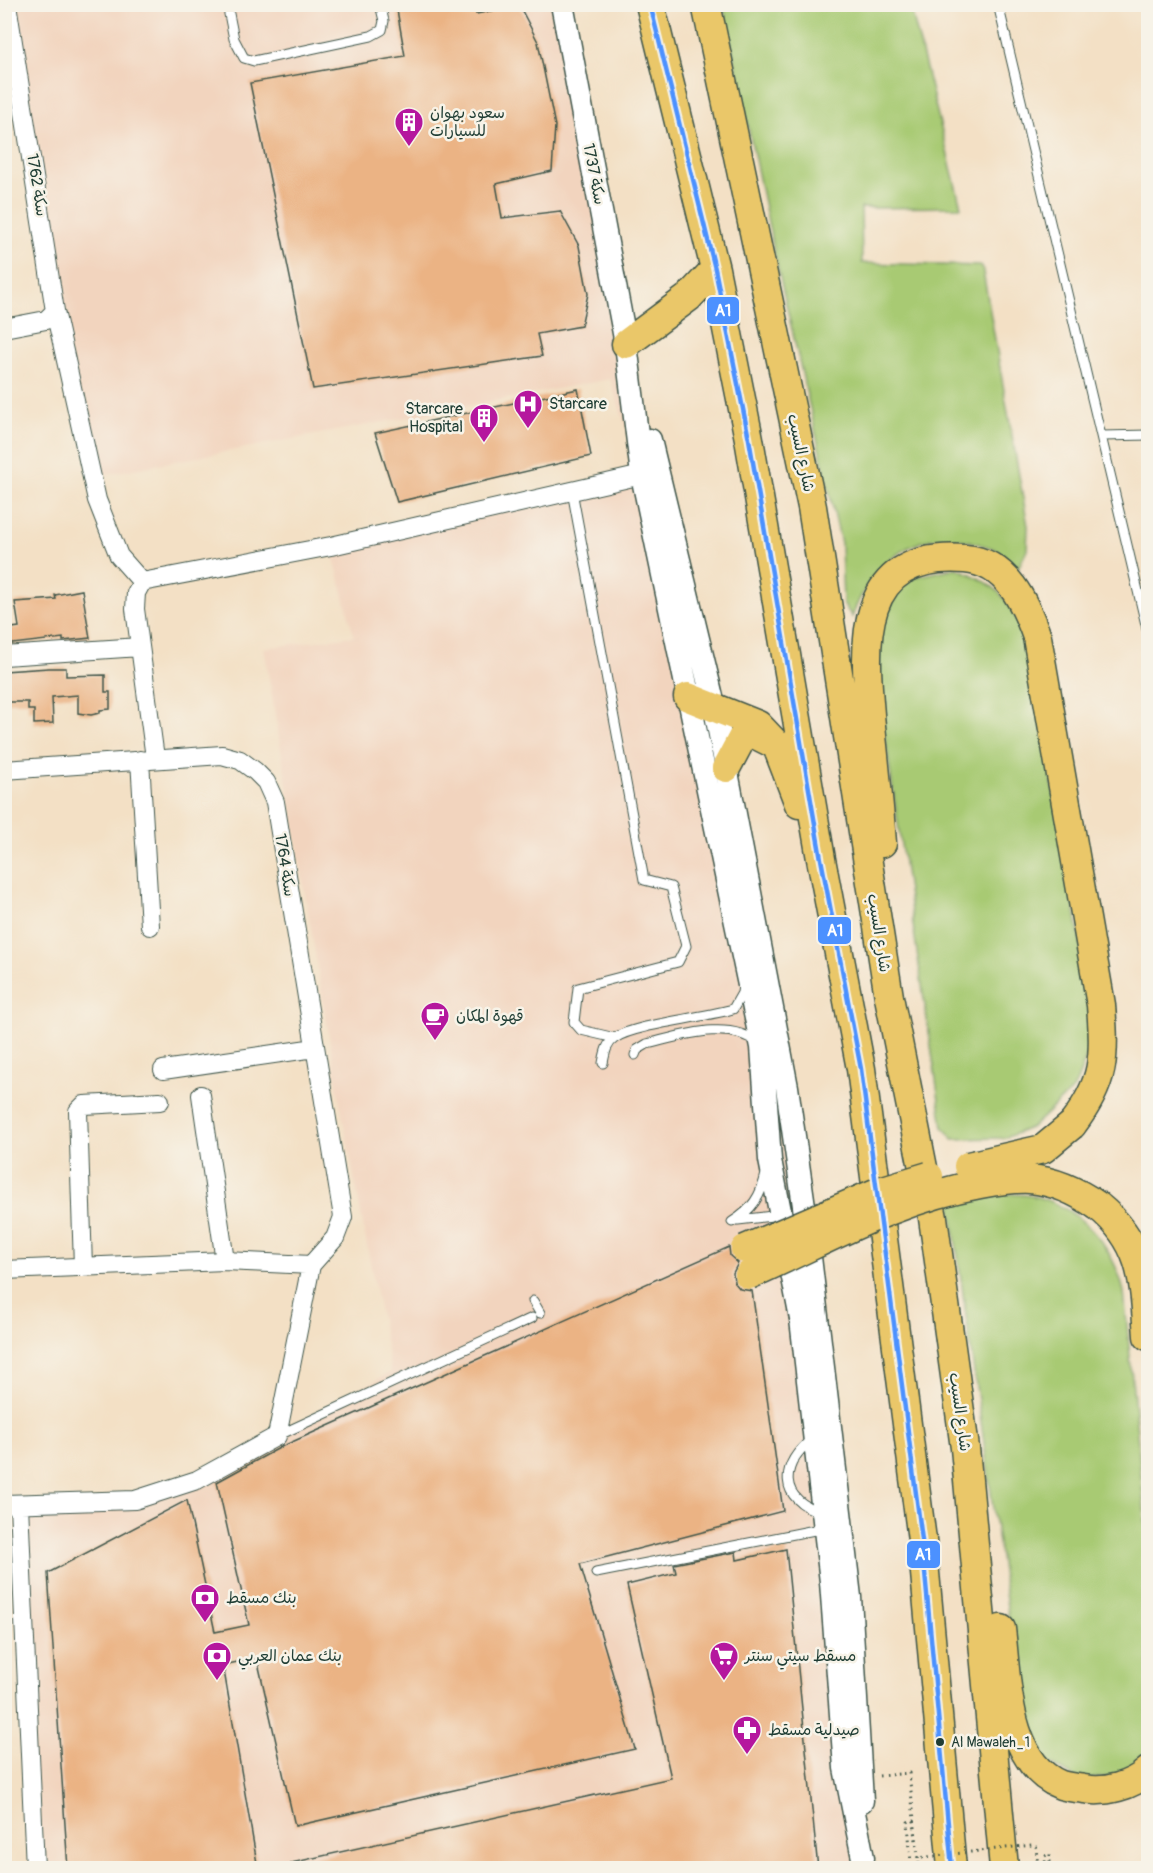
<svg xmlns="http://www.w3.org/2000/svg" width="1153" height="1873" font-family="Pangolin,'Playpen Sans Arabic',sans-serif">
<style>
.built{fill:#f2d4be}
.green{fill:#a8ca73;stroke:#648454;stroke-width:1.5}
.building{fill:#ebb384}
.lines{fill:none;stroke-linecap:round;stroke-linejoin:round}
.service-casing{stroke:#3f554a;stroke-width:11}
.minor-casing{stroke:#3f554a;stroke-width:20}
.tertiary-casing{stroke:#3f554a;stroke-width:25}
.trunk-casing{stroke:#3f554a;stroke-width:31}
.path{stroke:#3f554a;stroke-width:3;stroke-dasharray:1.5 4.5;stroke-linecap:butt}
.service{stroke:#fff;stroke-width:9}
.minor{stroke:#fff;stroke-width:18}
.tertiary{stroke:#fff;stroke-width:22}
.trunk{stroke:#eac769;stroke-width:28}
.trunk-bridge-casing{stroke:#3f554a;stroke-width:31;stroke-linecap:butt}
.path-bridge{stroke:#3f554a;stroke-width:3;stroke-dasharray:1.5 4.5;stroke-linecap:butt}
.trunk-bridge{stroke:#eac769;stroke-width:28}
.bus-1-casing{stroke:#f7f3e8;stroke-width:9}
.bus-1{stroke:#4c91ff;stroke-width:4.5}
.bus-dot{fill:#1f3d34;stroke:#f7f3e8;stroke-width:2}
.labels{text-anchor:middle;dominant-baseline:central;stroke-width:5;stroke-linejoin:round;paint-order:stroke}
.bus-label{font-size:14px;fill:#1f3d34;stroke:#f7f3e8;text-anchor:start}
.poi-label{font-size:16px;fill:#1f3d34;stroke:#f7f3e8;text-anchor:start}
.street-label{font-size:16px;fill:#1f3d34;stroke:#f7f3e8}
.line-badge{stroke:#f7f3e8;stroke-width:2}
.badge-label{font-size:16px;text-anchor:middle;font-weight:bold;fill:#fff}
</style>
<rect width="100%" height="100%" fill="#f7f3e8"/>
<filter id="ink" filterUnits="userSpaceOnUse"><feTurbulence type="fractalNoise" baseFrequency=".0167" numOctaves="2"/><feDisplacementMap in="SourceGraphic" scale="12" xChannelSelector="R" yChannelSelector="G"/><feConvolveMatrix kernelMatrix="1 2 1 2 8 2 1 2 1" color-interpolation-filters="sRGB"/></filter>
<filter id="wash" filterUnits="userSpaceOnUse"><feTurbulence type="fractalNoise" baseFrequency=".008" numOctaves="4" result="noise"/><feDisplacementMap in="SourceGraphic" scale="24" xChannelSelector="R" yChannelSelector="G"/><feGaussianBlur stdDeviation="1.35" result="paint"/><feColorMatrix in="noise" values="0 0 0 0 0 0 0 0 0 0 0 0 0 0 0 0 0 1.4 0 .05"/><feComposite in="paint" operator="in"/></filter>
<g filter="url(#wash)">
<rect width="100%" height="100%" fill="#f3e0c5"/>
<path class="built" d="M 7,5 L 562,5 L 645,415 L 787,1087 L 863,1868 L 35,1868 L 19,1504 L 135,1500 L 197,1480 L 391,1372 L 341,1108 L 264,648 L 354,636 L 331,546 L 642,475 L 610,379 L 97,476 L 55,311 Z"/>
<path class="green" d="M 723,5 L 910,5 L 961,207 L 861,208 L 862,263 L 982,266 L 1028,526 L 1027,550 L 1018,568 C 1011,562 1004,555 997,550 C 991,547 982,545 975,543 C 917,524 870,565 852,617 L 843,603 L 841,543 L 775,256 Z
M 956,568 C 1003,586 1005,597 1027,640 L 1090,996 L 1088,1053 L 1074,1088 L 1032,1127 L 1005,1138 L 953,1139 L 943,1127 L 878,689 L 879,626 L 892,599 L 910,578 Z
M 990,1194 C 1005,1194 1022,1193 1037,1197 C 1082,1209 1114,1248 1124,1292 L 1148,1551 L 1148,1755 L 1127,1775 L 1079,1780 L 1039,1757 L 1018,1685 L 950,1201 Z"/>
<g id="blocks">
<path class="building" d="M 396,4 L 474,4 L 476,14 L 519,5 L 538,42 L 555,126 L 552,171 L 496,184 L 502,218 L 560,211 L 579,246 L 588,294 L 581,326 L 537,334 L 542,356 L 313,389 L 250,83 L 405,56 Z
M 578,389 L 591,456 L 397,502 L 375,433 Z
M 82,590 L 90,638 L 63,641 L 63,638 L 4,645 L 4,629 L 19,627 L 15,602 L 56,599 L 55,595 Z
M 49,668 L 66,668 L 66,676 L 105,675 L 105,692 L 110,692 L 110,709 L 100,710 L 100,713 L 91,715 L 78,713 L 78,695 L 52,697 L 53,723 L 34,724 L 34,710 L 28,710 L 28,702 L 4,702 L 4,671 Z
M 729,1247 L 730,1256 L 738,1263 L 733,1273 L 734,1282 L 740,1289 L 752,1291 L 783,1511 L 580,1564 L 635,1749 L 295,1826 L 257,1658 L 223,1665 L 258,1869 L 68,1869 L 48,1573 L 187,1500 L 215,1632 L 249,1625 L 217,1482 L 283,1446 Z
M 786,1549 L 818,1869 L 292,1869 L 291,1863 L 671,1778 L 627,1585 L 676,1573 L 674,1564 L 736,1552 L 737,1560 Z"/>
</g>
</g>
<g filter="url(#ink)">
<use href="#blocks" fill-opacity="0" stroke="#3f554a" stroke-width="1.5"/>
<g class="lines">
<g class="service-casing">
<path id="service" d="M 227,4 L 234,39 L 244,58 L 254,61 L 371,36 L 382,30 L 384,21 L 380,4
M 333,4 L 346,4
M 998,4 L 1148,633
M 1103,436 L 1148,435
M 572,491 L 644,880 L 671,887 L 686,946 L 678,962 L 578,988 L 574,1022 L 581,1030 L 615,1038
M 635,1055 L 637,1050 L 647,1044 C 681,1036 728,1019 758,1043
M 603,1063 C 605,1053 606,1044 615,1038 C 633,1025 706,1017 733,1009 L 742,993 L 743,985
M 738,1220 L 781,1215
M 732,1222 C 752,1210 761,1196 766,1174
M 533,1301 L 540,1313
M 277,1436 L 532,1318
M 813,1438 C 779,1466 778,1498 822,1513
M 596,1573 L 825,1528"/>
</g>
<g class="minor-casing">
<path id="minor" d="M 55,311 L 97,500 L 119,556 L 142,582
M 4,328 L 46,320 L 55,311 L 7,4
M 4,656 L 140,647
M 155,758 L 135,609 L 136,593 L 142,582 L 331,546 L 642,475
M 140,760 L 150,926
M 4,770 L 222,755 L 240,760 L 255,771 L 266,782 L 275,802 L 343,1217 L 335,1238 L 311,1265 L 225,1261 L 4,1270
M 163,1070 L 315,1048
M 201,1095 L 225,1261
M 83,1267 L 78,1111 L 84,1105 L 160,1101
M 4,1504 L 135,1500 L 197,1480 L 277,1436 L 311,1265
M 19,1504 L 35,1868"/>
</g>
<g class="tertiary-casing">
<path id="tertiary" d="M 562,4 L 626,344 L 642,475 L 762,1047 L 770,1160 L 801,1319 L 831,1582 L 845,1768 L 863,1858
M 650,440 L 715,709 L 787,1087 L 804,1206 L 850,1597 L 862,1801"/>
</g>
<g class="trunk-casing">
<path id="trunk" d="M 650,4 L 715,269 L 749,439 L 821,859 L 861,1069 L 922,1540 L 952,1868
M 706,4 L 812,507 L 889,997 L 933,1218 L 965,1448 L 1004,1868
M 626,344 L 689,297 L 715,269
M 688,697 L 758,725 L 776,744 L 799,804
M 726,768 L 743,736 L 754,734 L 774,744
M 882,843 C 879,804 875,765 871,726 C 864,647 853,551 965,559 C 1007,562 1025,603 1037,637 L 1101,1005 C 1105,1058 1105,1082 1072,1125
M 1098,1206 C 1144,1243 1144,1282 1148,1336
M 1001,1629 C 1007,1678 1006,1764 1061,1785 C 1068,1787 1077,1788 1084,1789 C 1105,1793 1132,1786 1148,1771"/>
</g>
<path class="path" d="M 879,1776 L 909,1773 L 919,1865 L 915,1867 L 911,1864
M 1045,1868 L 1045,1856 L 1050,1853
M 1050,1868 L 1050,1853"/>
<use href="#service" class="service"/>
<use href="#minor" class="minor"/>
<use href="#tertiary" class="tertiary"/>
<use href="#trunk" class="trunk"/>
<g class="trunk-bridge-casing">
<path id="trunk-bridge" d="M 968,1166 L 1043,1149 L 1072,1125
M 745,1249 L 880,1191 L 929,1176
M 749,1275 C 826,1241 896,1199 980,1184 C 996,1181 1013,1178 1030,1179 C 1054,1181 1078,1192 1098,1206"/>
</g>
<path class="path-bridge" d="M 911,1864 L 908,1822 L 910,1821 L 914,1821 L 918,1858 L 1032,1845 L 1036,1847 L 1038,1868"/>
<use href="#trunk-bridge" class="trunk-bridge"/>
<g class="bus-1-casing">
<path id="bus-1" d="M 650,4 L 715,269 L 749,439 L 821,859 L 861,1069 L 922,1540 L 952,1868"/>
</g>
<use href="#bus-1" class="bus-1"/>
</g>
</g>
<defs>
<g id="building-pin" transform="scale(1.5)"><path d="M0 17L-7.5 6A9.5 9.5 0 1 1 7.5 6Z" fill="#b5179e" stroke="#f7f3e8"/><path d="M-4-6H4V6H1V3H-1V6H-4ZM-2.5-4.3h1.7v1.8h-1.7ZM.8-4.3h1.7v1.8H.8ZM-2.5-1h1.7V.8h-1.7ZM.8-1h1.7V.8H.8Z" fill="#fff"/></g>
<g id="hospital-pin" transform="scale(1.5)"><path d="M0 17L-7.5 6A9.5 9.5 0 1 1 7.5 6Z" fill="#b5179e" stroke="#f7f3e8"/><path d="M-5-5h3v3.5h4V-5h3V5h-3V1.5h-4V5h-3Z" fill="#fff"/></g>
<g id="cafe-pin" transform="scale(1.5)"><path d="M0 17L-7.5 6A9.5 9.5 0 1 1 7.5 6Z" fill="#b5179e" stroke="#f7f3e8"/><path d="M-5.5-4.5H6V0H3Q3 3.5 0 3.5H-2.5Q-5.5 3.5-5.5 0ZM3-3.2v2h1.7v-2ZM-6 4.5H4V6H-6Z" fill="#fff"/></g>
<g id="bank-pin" transform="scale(1.5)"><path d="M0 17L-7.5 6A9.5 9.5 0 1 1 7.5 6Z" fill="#b5179e" stroke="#f7f3e8"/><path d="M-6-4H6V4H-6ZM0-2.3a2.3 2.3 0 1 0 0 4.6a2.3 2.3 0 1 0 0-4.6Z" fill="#fff"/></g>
<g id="supermarket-pin" transform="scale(1.5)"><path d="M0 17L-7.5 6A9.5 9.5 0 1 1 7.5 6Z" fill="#b5179e" stroke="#f7f3e8"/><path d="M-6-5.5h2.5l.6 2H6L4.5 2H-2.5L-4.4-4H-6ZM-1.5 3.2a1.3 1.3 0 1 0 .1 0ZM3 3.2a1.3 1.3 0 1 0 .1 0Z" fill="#fff"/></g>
<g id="pharmacy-pin" transform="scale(1.5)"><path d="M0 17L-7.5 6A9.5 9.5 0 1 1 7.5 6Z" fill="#b5179e" stroke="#f7f3e8"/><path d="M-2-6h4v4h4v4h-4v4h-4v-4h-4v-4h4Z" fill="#fff"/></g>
</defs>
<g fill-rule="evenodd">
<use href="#building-pin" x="409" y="122"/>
<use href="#hospital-pin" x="528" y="404"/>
<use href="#building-pin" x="484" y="418"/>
<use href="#cafe-pin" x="435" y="1016"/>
<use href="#bank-pin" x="205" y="1598"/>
<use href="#bank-pin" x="217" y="1656"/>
<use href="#supermarket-pin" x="724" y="1656"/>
<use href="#pharmacy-pin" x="747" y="1730"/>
</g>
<circle class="bus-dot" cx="940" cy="1742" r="5"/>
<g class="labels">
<g class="bus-label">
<text x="951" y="1742">Al Mawaleh_1</text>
</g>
<g class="poi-label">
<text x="430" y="113">سعود بهوان<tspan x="430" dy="18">للسيارات</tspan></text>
<text x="549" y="404">Starcare</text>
<text x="463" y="409" text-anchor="end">Starcare<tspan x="463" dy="18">Hospital</tspan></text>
<text x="456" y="1016">قهوة المكان</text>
<text x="226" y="1598">بنك مسقط</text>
<text x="238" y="1656">بنك عمان العربي</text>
<text x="745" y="1656">مسقط سيتي سنتر</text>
<text x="768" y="1730">صيدلية مسقط</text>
</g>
<g class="street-label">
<text transform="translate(594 174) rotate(79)">سكة 1737</text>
<text transform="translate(37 185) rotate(81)">سكة 1762</text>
<text transform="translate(801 453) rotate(78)">شارع السيب</text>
<text transform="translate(285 865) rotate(81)">سكة 1764</text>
<text transform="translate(879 933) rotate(81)">شارع السيب</text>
<text transform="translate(960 1412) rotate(82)">شارع السيب</text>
</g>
</g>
<g class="line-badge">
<rect x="706" y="296" width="34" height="29" rx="6" fill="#4c91ff"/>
<rect x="817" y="916" width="35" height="29" rx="6" fill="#4c91ff"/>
<rect x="906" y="1540" width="35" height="29" rx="6" fill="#4c91ff"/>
</g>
<g class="badge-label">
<text x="723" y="316">A1</text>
<text x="835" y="936">A1</text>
<text x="923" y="1560">A1</text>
</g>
<rect width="1153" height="1873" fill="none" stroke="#f7f3e8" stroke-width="24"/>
</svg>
